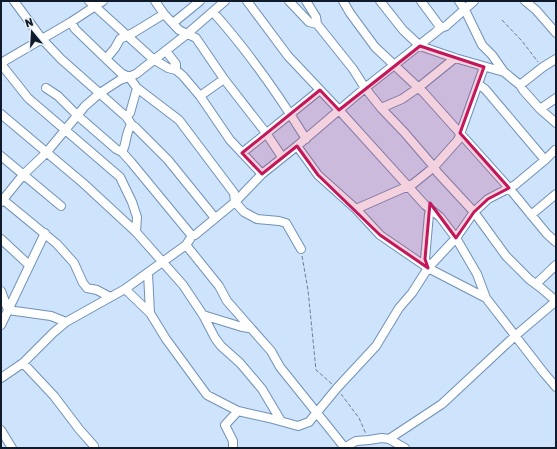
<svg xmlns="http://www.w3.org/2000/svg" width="557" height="449" font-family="Rubik,sans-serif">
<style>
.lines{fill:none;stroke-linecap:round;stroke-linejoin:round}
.minor-casing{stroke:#7091b7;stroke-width:10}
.path{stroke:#6f7f93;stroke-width:1;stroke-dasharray:4 2;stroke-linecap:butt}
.minor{stroke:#fff;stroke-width:8}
.marked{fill:#c2185b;fill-opacity:0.2;stroke:#c2185b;stroke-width:3;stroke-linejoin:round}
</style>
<rect width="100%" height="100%" fill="#cee3fc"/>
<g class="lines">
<g class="minor-casing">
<path id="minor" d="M 14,1 L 42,39 L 61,59 L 123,114 C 130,118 128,124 135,127 L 168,160 L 215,218
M 89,1 L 153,59 L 168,68 L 176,70 L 183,76 L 200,96 L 230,140 L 262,174
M 155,1 L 164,14 L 179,30 L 196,38 L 224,79 L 266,133 L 282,157
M 247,1 L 288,56 L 339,110 L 425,205 L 440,217 L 456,238 L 477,274 L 486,298
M 289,1 L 309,22 L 317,24
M 306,1 L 316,17 L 317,24 L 353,69 L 365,88 L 381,108 L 404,132 L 434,167 L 437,172 L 474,212 L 506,256 L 530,280 L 541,288 L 556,301
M 343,1 L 350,13 L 375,47 L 424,93 L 509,188 L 547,234 L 556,242
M 380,1 L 403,30 L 420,46 L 455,58 L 504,72
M 421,1 L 441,28
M 459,1 L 465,10 L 482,45 L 492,55 L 504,72 L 520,85 L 523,90 L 540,109 L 556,123
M 525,1 L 536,10 L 556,33
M 213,12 C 248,51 278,94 306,139
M 71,22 L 75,29 L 106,59 L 121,73 L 129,77 L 137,88 L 179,120 L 234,193 L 235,202 L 244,212 L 257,219 L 279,221 L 286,223 L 301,249
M 173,23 L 200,1
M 166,51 L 176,64 L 176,70
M 106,59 L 115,48 L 120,39 L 133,33 L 164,14
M 1,63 L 71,22 L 103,1
M 1,64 L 28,98 L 120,177 L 132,202 L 137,217 L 136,232
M 478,84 L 485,89 L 545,160
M 520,85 L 543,67 L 556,59
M 46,88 L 58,96 L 78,116 L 116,149 L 122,152 L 131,162 L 192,236
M 200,96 L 224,79
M 381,108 L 402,99 L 418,88 L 455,58
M 540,109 L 556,98
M 1,114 L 83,183 L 136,232 L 183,285 L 203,315 L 215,338 L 221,346 L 240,363 L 262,389 L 281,421
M 127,116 L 130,113 L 137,88
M 297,146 L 318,175 L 356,209 L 380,235 L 428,268 L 486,298 L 544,373 L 556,387
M 122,152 C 127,144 125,134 131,125
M 242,153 L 320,90
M 1,156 L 61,206
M 1,198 L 57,244 L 74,263 L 83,283 L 87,288 L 97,290 L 110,297
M 1,202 L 23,175 L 46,153 L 85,106 L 100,93 L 120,80 L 136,74 L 187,34 L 225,1
M 356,209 L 413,184 L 434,167 L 458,140 L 484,67
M 531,215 L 556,194
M 1,239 L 29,265
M 186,245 L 219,286 L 227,301 L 271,351 L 280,367 L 345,448
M 428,268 L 425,259 L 429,214 L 431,211
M 148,273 L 150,313
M 536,284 L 556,265
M 125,289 L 150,313 L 166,339 L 207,395 L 238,411 L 269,418 L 298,426 L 309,422 L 337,388 L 376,346 L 399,308 L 412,293 L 428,268 L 456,238 L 474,212 L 488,199 L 515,185 L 545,160 L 555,150
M 1,291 L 8,310 L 51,316 L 66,322
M 203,315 L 242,327 L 249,328
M 1,325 L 45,233
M 23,363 L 54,396 L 79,429 L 94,446
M 1,378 L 23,363 L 53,333 L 66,322 L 125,289 L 186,245 L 192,236 L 195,235 L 235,202 L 262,174 L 297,146 L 365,88 L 441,28 L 446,26 L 474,1
M 1,430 L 12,448
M 389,439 L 442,404 L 515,336 L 556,301
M 233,448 L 233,441 L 225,425 L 238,411
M 344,448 L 356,441 L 369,440 L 382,438 L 389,439 L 405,448"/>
</g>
<path class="path" d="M 502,20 L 522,41 L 538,62
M 302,256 L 308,290 L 316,370 L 332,384
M 341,394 L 359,418 L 366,434"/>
<use href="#minor" class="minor"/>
</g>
<path class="marked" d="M 420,46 L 484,67 L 460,133 L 509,188 L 488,199 L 474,212 L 456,238 L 430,203 L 425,259 L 428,268 L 380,235 L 318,175 L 297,146 L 262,174 L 242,153 L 320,90 L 339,110 Z"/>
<rect width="557" height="449" fill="none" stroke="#0f1b2a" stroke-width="4"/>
<g transform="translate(32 32) rotate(342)" stroke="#e8eff7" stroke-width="3" paint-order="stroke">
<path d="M0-3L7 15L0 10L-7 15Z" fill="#0f1b2a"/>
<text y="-6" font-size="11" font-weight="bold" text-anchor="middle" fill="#0f1b2a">N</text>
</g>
</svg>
